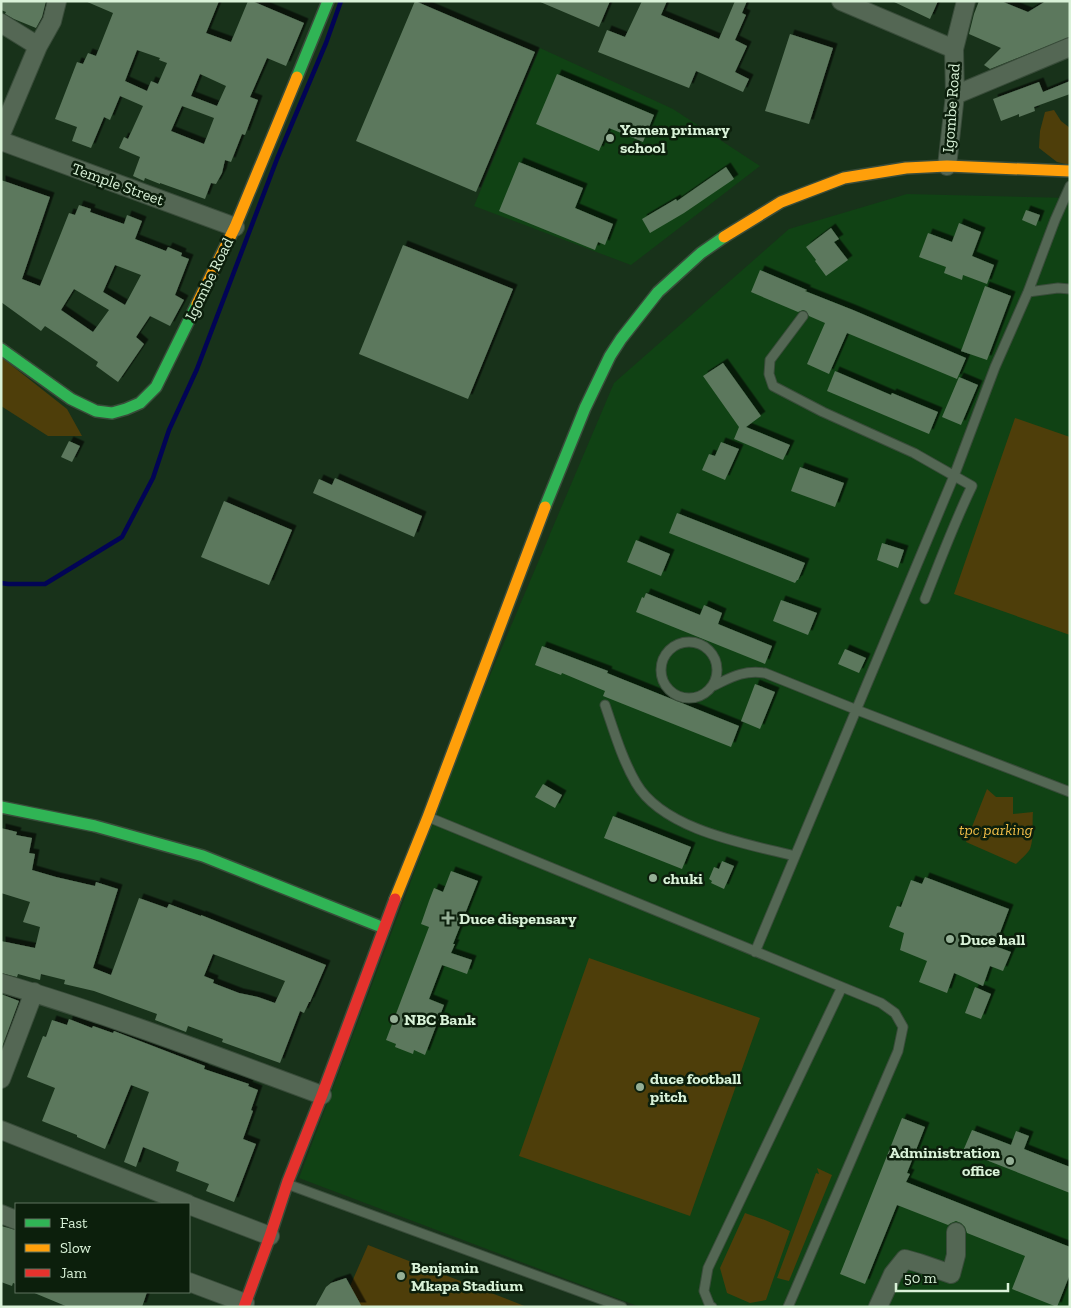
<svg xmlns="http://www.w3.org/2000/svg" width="1071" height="1308" font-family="'Zilla Slab',serif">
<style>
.built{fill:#104214}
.green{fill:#4e3e0a}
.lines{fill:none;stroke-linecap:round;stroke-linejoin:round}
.stream{stroke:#020455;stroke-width:4.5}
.building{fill:#5c785d;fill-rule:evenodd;filter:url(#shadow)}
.lane-casing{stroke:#394c3a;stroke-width:11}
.street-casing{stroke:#394c3a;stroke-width:20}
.fast-casing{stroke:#394c3a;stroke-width:14}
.slow-casing{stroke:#394c3a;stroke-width:14}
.jam-casing{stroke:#394c3a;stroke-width:14}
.lane{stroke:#546754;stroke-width:9}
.street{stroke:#546754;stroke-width:18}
.fast{stroke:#30b455;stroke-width:11}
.slow{stroke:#ff9f0a;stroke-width:11}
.jam{stroke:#e5322d;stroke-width:11}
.poi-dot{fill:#95af96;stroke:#0c1f0c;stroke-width:2}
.labels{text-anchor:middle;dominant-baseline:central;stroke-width:5;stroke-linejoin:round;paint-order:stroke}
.street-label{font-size:16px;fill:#d9f2d8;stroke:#0c1f0c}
.poi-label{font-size:16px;font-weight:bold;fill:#d9f2d8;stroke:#0c1f0c;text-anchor:start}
.park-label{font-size:16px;font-style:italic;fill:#f1bd48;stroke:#0c1f0c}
</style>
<defs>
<filter id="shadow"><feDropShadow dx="4.5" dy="-4.5" stdDeviation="0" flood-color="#0009"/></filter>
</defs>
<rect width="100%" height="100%" fill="#18321a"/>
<path class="built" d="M 540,48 L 673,109 L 760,166 L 631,265 L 474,206 Z
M 907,194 L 1070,198 L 1070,1307 L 640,1307 L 299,1178 L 477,706 L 614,383 L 789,229 Z"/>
<path class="green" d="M 1054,110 L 1061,121 L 1070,128 L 1070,165 L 1057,162 L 1039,148 L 1040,131 L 1045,112 Z
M 1,357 L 67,409 L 82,436 L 48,436 L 1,406 Z
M 1015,418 L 1070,437 L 1070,635 L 954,594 Z
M 987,789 L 996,797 L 1013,797 L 1013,814 L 1033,812 C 1032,823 1034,839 1030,849 C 1027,854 1020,860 1016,864 L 966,842 Z
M 589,958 L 760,1018 L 690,1216 L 519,1156 Z
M 817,1168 L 832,1175 L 789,1281 L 777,1278 L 816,1173 L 819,1174 Z
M 745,1213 L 765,1220 L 790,1231 L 766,1300 L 750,1303 L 727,1293 L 720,1268 Z
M 368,1245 L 527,1307 L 341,1307 Z"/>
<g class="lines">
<path class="stream" d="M 1,583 L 8,584 L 45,584 L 122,537 L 153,478 L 169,430 L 197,369 L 277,159 L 326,43 L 341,1"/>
</g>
<path class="building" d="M 1,1 L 46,1 L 42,17 L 36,28 L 14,19 L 5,14 L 6,12 L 1,10 Z
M 85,1 L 219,1 L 206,33 L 231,42 L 248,1 L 252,1 L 304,23 L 286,66 L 267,58 L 250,97 L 258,100 L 245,135 L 242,134 L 231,162 L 225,160 L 222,173 L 216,184 L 211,183 L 205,199 L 160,183 L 160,184 L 145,178 L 144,181 L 133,176 L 140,157 L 119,148 L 124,137 L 128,139 L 143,106 L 120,96 L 110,120 L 104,117 L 91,148 L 72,141 L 77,127 L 55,119 L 77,62 L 83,64 L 88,53 L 96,56 L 113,13 ZM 137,50 L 160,58 L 159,60 L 167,63 L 158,84 L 151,81 L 147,91 L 125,81 ZM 200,74 L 226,86 L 217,106 L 191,96 ZM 182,106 L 214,118 L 204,144 L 171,131 Z
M 415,1 L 535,52 L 476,192 L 356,141 Z
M 538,1 L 610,1 L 599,27 Z
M 642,1 L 667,1 L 661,15 L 719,39 L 735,1 L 747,1 L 742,13 L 746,15 L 735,40 L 747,46 L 735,72 L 749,79 L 743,92 L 696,71 L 689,88 L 598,52 L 607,30 L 625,37 Z
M 892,1 L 938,1 L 930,19 Z
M 979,1 L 1001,1 L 1028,12 L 1046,1 L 1070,1 L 1070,37 L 990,69 L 984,65 L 1001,48 L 969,34 L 974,14 Z
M 790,34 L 833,48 L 809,124 L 765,111 Z
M 557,74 L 654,115 L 643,142 L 609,128 L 599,151 L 536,124 Z
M 1070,81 L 1070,94 L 1034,107 L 1035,111 L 1019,117 L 1019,114 L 1001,121 L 993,99 L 1039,82 L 1043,92 Z
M 519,162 L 583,188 L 575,208 L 613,224 L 605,245 L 598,242 L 595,250 L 499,211 Z
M 726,167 L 734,179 L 684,213 L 650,233 L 642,219 L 676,199 L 677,201 Z
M 1,180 L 50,197 L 22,279 L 40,286 L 69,213 L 75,215 L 79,205 L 91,209 L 90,212 L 124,224 L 127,215 L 142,221 L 135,239 L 166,251 L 168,247 L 182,253 L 181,256 L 189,259 L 175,295 L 184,300 L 170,326 L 150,316 L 136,337 L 144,344 L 118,382 L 96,366 L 98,362 L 66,340 L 45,326 L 41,331 L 1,302 ZM 115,265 L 141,275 L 125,305 L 103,292 ZM 74,289 L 109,310 L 93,332 L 61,310 Z
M 1026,210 L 1040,215 L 1036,226 L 1022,220 Z
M 959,223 L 981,232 L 972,256 L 994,265 L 987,284 L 963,275 L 962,280 L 944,273 L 946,267 L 919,257 L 928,233 L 952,242 Z
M 831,228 L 839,239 L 834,242 L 848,260 L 826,276 L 815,261 L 816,260 L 806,247 Z
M 403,245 L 513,289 L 468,399 L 359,354 Z
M 760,270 L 807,290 L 805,291 L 853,310 L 966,358 L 957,379 L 847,333 L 829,374 L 807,364 L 825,323 L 809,316 L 806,311 L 803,310 L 798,312 L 751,292 Z
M 985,286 L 1011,296 L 987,360 L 961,351 Z
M 723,363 L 761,416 L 746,427 L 790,445 L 783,460 L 734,439 L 739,427 L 703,376 Z
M 835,371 L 891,395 L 892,393 L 938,412 L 929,434 L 827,391 Z
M 959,377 L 978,385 L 961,425 L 942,417 Z
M 69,441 L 80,446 L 72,462 L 61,457 Z
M 721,442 L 739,449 L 725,480 L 702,470 L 709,454 L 715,456 Z
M 800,467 L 844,483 L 835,507 L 791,491 Z
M 335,478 L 422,516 L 414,537 L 313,493 L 319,479 L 332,485 Z
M 224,501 L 292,530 L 269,585 L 201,557 Z
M 677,513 L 805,563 L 798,580 L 797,580 L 795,583 L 669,533 Z
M 636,540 L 670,554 L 661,576 L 627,562 Z
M 882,543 L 904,550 L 898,568 L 877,560 Z
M 646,593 L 700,615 L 704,605 L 722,613 L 718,624 L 772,646 L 765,664 L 636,612 L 642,597 L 644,598 Z
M 781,600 L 817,613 L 808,635 L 773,621 Z
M 542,646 L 608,671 L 607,673 L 739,726 L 731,747 L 603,696 L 605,691 L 562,673 L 561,675 L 535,665 Z
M 845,649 L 866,658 L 859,673 L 838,664 Z
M 755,684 L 775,692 L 760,729 L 741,721 Z
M 543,784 L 562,795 L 555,808 L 535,797 Z
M 613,816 L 691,847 L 682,869 L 604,838 Z
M 1,828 L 17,832 L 16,835 L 32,838 L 29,853 L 35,854 L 32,870 L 56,877 L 95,886 L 96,882 L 118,889 L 93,968 L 111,975 L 139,898 L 167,908 L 169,904 L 201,916 L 201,915 L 326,965 L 310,1002 L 309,1002 L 304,1013 L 300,1011 L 280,1063 L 222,1042 L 223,1039 L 188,1026 L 186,1032 L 155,1020 L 157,1014 L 94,991 L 64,984 L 65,980 L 41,974 L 40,980 L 18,974 L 17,977 L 1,973 L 1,941 L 35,948 L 40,927 L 23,922 L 30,902 L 1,893 ZM 213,954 L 285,981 L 275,1003 L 258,997 L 239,993 L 213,983 L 214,980 L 204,976 Z
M 722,861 L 734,866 L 724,889 L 711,883 L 712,881 L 709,879 L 714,867 L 719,869 Z
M 451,871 L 478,881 L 453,944 L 455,944 L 451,953 L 472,960 L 467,974 L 442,965 L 429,999 L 444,1005 L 425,1055 L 414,1050 L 413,1054 L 395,1047 L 396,1044 L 386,1040 L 429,927 L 421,924 L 429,901 L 434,888 L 443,892 Z
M 925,877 L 1009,909 L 995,946 L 1011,952 L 1003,971 L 990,966 L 983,986 L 954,973 L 947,993 L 919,982 L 927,961 L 900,950 L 904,933 L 889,927 L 897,906 L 901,907 L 911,880 L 922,884 Z
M 975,987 L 991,994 L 981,1019 L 965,1013 Z
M 1,994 L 19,1001 L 2,1047 L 1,1047 Z
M 69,1019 L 92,1028 L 93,1026 L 113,1033 L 114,1031 L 205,1066 L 204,1069 L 249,1084 L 248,1086 L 258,1090 L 251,1110 L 253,1111 L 243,1139 L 256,1144 L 234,1202 L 206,1191 L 209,1184 L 176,1171 L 179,1162 L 143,1147 L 136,1167 L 124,1162 L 149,1092 L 131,1085 L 105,1149 L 77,1137 L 77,1135 L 42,1121 L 55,1088 L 27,1077 L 43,1036 L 46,1037 L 52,1020 L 67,1025 Z
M 902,1118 L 925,1127 L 907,1173 L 910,1174 L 906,1182 L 1070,1247 L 1070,1274 L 1057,1307 L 1012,1289 L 1025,1256 L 967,1233 L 965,1227 L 961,1223 L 956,1221 L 951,1223 L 948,1225 L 897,1205 L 865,1284 L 840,1274 Z
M 972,1130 L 1011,1145 L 1016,1131 L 1029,1136 L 1024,1149 L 1070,1167 L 1070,1193 L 963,1151 Z
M 1,1226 L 16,1230 L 16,1284 L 13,1283 L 12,1286 L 1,1282 Z
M 346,1278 L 362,1307 L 315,1307 L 326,1287 L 331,1283 Z
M 32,1292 L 147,1292 L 142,1307 L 68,1307 Z"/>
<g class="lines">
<g class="lane-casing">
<path id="lane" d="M 1028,292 L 1058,288 L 1070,289
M 803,316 L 770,360 L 769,374 L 773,386 L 823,412 L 914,453 L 972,486 C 954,523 940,561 925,599
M661 670a28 28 0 1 1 56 0a28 28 0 1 1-56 0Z
M 713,686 C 732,677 743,670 765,673 L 857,710 L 1070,792
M 605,705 C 614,731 622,759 636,783 C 663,830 747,844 795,856
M 428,817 L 881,1003 L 895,1013 L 903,1027 L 898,1051 L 788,1307
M 755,952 L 954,476 L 995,367 L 1028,292 L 1055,220 L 1070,186
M 287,1184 L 622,1307
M 712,1307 L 710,1306 L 704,1291 L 708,1268 L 842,987"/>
</g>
<g class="street-casing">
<path id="street" d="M 841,1 L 954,49
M 1,23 L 38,46
M 955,95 L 1070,47
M 1,134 L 38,46 L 52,21 L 57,1
M 1,141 L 235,227
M 947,166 L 955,95 L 954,49 L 966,1
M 1,983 C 110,1015 216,1056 322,1095
M 1,1079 L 34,992
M 1,1130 L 188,1204
M 189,1205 L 270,1236
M 1,1214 L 16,1220
M 189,1282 L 245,1303
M 878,1307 L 893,1274 L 905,1259 L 919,1263 L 951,1274 L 956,1255 L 956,1232"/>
</g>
<g class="fast-casing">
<path id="fast" d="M 297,77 L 328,1
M 1,349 L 71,399 L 96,411 L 112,413 L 126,409 L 140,403 L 156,387 L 197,304
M 545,507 L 585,408 L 610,356 L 621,339 L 658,292 L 701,253 L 724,237
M 1,807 L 95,826 L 203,856 L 384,928"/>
</g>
<g class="slow-casing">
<path id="slow" d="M 724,237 L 781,202 L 844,178 L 906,168 L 947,166 L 1070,171
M 197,304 L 235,227 L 297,77
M 395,899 L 428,817 L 545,507"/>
</g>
<g class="jam-casing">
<path id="jam" d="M 244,1307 L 270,1236 L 288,1181 L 322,1095 L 395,899"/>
</g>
<use href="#lane" class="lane"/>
<use href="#street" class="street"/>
<use href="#fast" class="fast"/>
<use href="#slow" class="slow"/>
<use href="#jam" class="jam"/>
</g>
<g class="poi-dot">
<circle cx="610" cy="138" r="5"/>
<circle cx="653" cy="878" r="5"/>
<path d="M445.5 910.5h5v5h5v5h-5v5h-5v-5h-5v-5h5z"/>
<circle cx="950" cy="939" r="5"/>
<circle cx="394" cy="1019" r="5"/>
<circle cx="640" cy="1087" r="5"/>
<circle cx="1010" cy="1161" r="5"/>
<circle cx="401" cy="1276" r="5"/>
</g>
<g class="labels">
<g class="street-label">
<text transform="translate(951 108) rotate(-86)">Igombe Road</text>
<text transform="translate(118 184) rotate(20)">Temple Street</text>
<text transform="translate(209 279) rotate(-64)">Igombe Road</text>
</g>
<g class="poi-label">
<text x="620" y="129">Yemen primary<tspan x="620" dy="18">school</tspan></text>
<text x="663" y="878">chuki</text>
<text x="459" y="918">Duce dispensary</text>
<text x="960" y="939">Duce hall</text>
<text x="404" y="1019">NBC Bank</text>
<text x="650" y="1078">duce football<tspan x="650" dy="18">pitch</tspan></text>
<text x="1000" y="1152" text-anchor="end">Administration<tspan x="1000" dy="18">office</tspan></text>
<text x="411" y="1267">Benjamin<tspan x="411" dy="18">Mkapa Stadium</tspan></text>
</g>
<g class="park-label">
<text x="996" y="829">tpc parking</text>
</g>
</g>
<rect width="1071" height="1308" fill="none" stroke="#d9f2d8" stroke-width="5"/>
<rect x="15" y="1203" width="175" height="90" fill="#0c1f0c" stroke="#5e735e"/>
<rect x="25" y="1219" width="25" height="8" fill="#30b455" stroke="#5e735e"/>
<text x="60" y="1228" font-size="15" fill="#d9f2d8">Fast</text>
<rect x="25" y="1244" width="25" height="8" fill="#ff9f0a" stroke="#5e735e"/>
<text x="60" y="1253" font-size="15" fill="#d9f2d8">Slow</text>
<rect x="25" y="1269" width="25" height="8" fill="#e5322d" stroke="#5e735e"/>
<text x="60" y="1278" font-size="15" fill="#d9f2d8">Jam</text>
<path d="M896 1283v8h112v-8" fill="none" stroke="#d9f2d8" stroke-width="2.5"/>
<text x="904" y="1283" font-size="15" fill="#d9f2d8" stroke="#0c1f0c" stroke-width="4" paint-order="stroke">50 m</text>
</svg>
